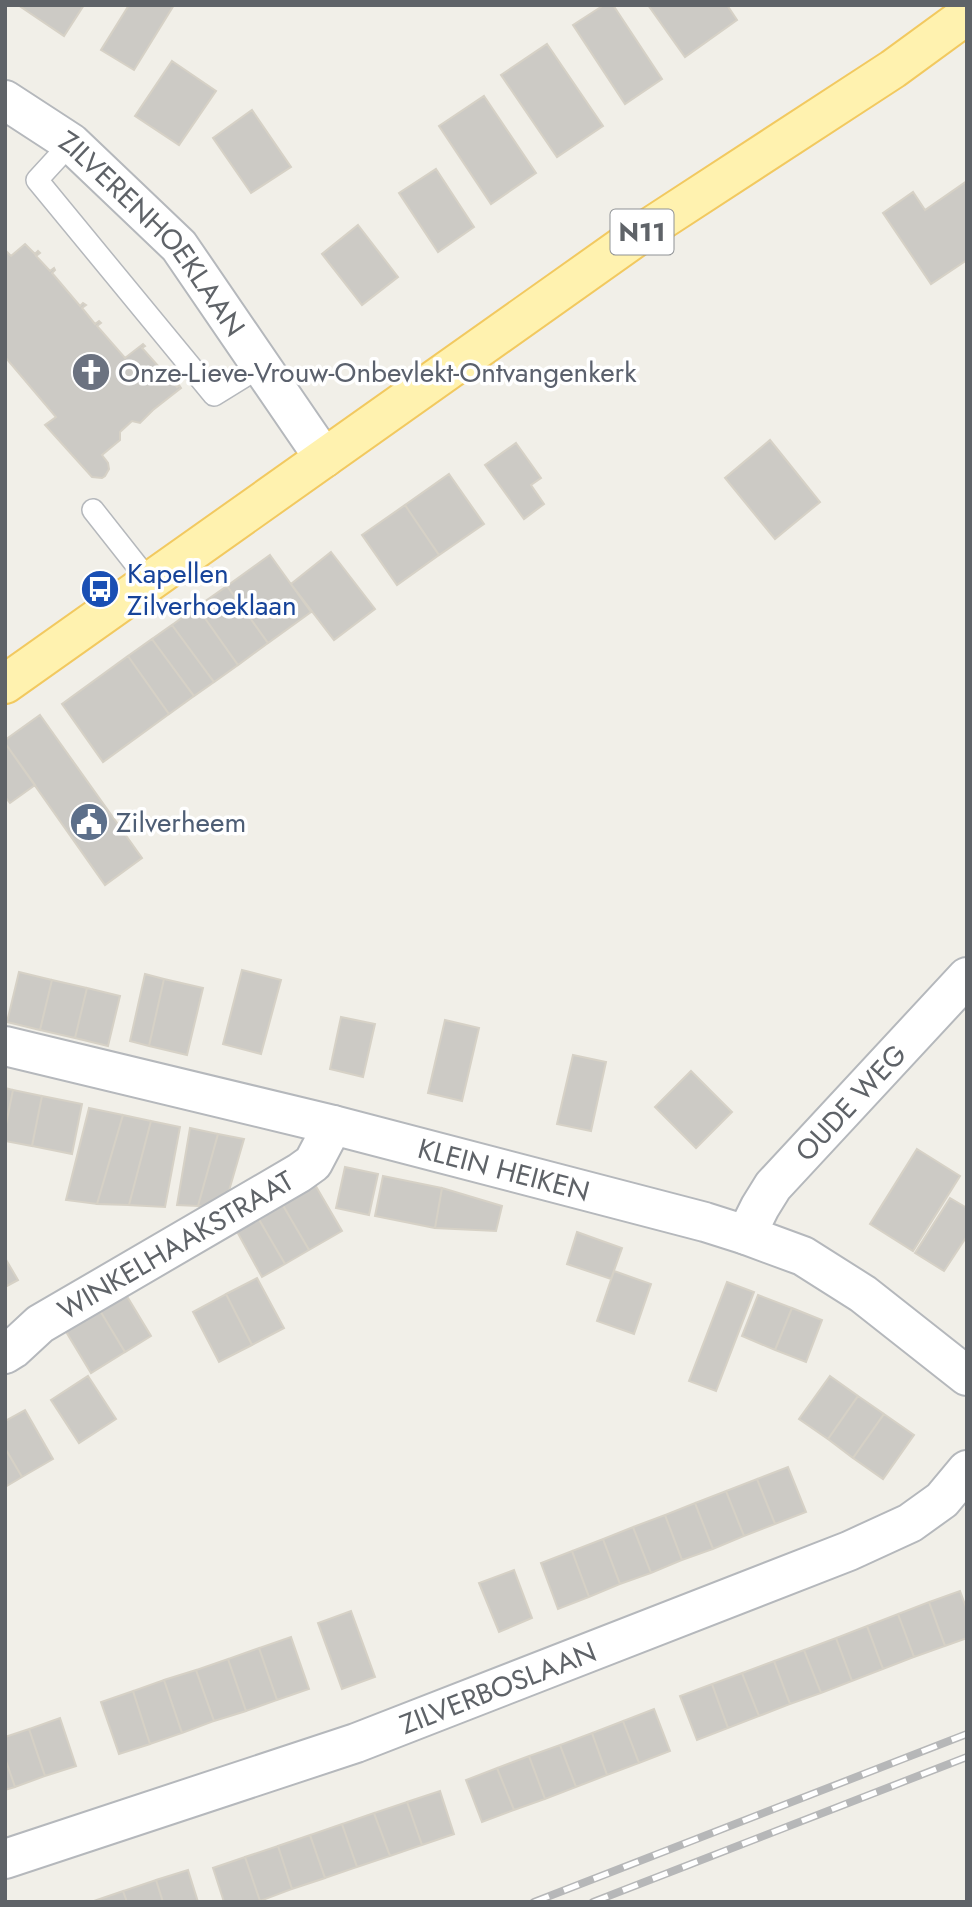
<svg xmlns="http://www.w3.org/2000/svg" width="972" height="1907" font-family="Jost,sans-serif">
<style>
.building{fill:#cccac5;stroke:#d6d1c6;stroke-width:2}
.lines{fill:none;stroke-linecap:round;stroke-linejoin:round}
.service-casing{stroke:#b5b8bc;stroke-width:24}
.minor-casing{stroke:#b5b8bc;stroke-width:42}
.tertiary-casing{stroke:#b5b8bc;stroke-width:42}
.primary-casing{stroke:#f2c960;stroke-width:42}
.service{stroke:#fff;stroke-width:21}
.minor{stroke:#fff;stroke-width:38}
.tertiary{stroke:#fff;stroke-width:38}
.primary{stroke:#fff2af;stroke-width:38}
.rail-casing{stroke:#b6b7b8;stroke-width:8}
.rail{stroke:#fff;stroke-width:5;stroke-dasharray:16;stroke-linecap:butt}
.labels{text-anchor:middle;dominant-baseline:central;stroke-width:7;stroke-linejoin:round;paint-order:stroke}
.shield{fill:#fff;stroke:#8f9295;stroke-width:2}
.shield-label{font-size:26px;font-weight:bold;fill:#5f6368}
.street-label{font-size:28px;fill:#5f6368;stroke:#fff}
.worship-label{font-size:28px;fill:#5b616d;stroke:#fff;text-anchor:start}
.transit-label{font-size:28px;fill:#164399;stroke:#fff;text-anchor:start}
.service-label{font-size:28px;fill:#4e5e75;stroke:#fff;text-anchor:start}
</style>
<rect width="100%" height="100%" fill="#f1efe8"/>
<path class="building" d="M 18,5 L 84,5 L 64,36 Z
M 129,5 L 174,5 L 134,70 L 101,50 Z
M 604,5 L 613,5 L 662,79 L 625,104 L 573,25 Z
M 648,5 L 727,5 L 737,20 L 685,57 Z
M 547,44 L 603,126 L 557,157 L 501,75 Z
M 172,61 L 216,91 L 179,145 L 135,116 Z
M 484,96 L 536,173 L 491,204 L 439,126 Z
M 252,110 L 291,167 L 251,193 L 213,138 Z
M 436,169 L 474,227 L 438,252 L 399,193 Z
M 967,181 L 967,260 L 931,284 L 883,213 L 913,192 L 925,210 Z
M 358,225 L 398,277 L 362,305 L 322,254 Z
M 25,244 L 35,254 L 38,251 L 40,253 L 36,256 L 50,271 L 54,268 L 55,270 L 52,273 L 80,306 L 83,303 L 86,305 L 82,308 L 95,324 L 99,321 L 101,323 L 97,326 L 125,358 L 143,344 L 145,346 L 142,348 L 177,387 L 179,385 L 181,388 L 153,410 L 140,423 L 132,421 L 120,432 L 120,440 L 102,455 L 108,463 L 109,469 L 105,476 L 102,478 L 92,477 L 45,425 L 56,417 L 5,357 L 5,250 L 11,256 Z
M 770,440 L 820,502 L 775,539 L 725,478 Z
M 516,443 L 541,478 L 531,485 L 544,504 L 524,519 L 485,465 Z
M 449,474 L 484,524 L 439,555 L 405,505 Z
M 405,505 L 439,555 L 397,585 L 362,535 Z
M 331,552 L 375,609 L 334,640 L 291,584 Z
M 270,555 L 311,612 L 268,643 L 227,586 Z
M 227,586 L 268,643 L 238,665 L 197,607 Z
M 197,607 L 238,665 L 214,682 L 172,625 Z
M 172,625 L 214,682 L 194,696 L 152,639 Z
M 152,639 L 194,696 L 169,714 L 128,656 Z
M 128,656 L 169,714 L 103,762 L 62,704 Z
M 40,715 L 142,858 L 105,885 L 5,743 L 5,740 Z
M 5,743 L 35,785 L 10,803 L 5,797 Z
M 242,970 L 281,980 L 261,1054 L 223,1044 Z
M 19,972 L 52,980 L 40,1030 L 7,1022 Z
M 145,974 L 164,979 L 149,1046 L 130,1041 Z
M 164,979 L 203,988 L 187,1055 L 149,1046 Z
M 52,980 L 87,988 L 75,1038 L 40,1030 Z
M 87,988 L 120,996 L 108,1046 L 75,1038 Z
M 341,1017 L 375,1024 L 363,1077 L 330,1069 Z
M 445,1020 L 479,1028 L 462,1101 L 428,1093 Z
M 573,1055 L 606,1062 L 591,1131 L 557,1124 Z
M 691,1071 L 732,1112 L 696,1148 L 655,1107 Z
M 5,1088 L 13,1090 L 5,1129 Z
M 13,1090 L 42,1096 L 32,1146 L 5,1141 L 5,1129 Z
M 42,1096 L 82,1104 L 72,1154 L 32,1146 Z
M 89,1108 L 123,1115 L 97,1204 L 66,1200 Z
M 123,1115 L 151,1121 L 129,1205 L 97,1204 Z
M 151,1121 L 180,1127 L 165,1207 L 129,1205 Z
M 190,1128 L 218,1134 L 198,1206 L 177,1205 Z
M 218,1134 L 244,1139 L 224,1208 L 198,1206 Z
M 917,1149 L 960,1176 L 913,1251 L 870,1224 Z
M 345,1167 L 378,1174 L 369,1215 L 336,1208 Z
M 383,1176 L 442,1188 L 435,1228 L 375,1216 Z
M 314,1183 L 342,1231 L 309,1250 L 281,1202 Z
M 442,1188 L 502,1206 L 496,1231 L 435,1228 Z
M 950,1198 L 967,1208 L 967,1236 L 944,1271 L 915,1253 Z
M 281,1202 L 309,1250 L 285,1264 L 257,1216 Z
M 257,1216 L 285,1264 L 262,1277 L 235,1228 Z
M 577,1232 L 622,1248 L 611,1279 L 567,1264 Z
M 5,1258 L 18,1280 L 5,1287 Z
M 614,1271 L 651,1284 L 634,1334 L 597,1321 Z
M 257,1278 L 284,1328 L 252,1345 L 226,1294 Z
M 727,1282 L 754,1292 L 716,1391 L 689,1381 Z
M 125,1293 L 151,1336 L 125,1352 L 99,1309 Z
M 226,1294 L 252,1345 L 219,1362 L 193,1312 Z
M 758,1295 L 792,1308 L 775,1350 L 742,1336 Z
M 792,1308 L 822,1320 L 806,1362 L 775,1350 Z
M 99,1309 L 125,1352 L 91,1373 L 65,1330 Z
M 88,1376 L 116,1419 L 79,1443 L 51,1400 Z
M 830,1376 L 858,1396 L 828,1439 L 799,1419 Z
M 858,1396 L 884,1414 L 853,1458 L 828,1439 Z
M 25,1410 L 53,1459 L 22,1477 L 5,1448 L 5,1421 Z
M 884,1414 L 914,1435 L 883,1479 L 853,1458 Z
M 5,1448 L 22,1477 L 5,1487 Z
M 788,1467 L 806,1512 L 775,1524 L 757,1479 Z
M 757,1479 L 775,1524 L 744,1536 L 726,1491 Z
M 726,1491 L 744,1536 L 713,1549 L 695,1503 Z
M 695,1503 L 713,1549 L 682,1560 L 665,1515 Z
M 665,1515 L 682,1560 L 651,1573 L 633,1527 Z
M 633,1527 L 651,1573 L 620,1584 L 603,1539 Z
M 603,1539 L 620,1584 L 589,1597 L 572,1551 Z
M 572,1551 L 589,1597 L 558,1609 L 541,1563 Z
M 514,1570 L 532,1618 L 499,1632 L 479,1583 Z
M 960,1591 L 967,1610 L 967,1638 L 945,1646 L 929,1602 Z
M 929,1602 L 945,1646 L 914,1657 L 898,1614 Z
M 351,1611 L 375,1677 L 342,1689 L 318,1623 Z
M 898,1614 L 914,1657 L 883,1669 L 867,1626 Z
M 867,1626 L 883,1669 L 852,1681 L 836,1638 Z
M 291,1637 L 309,1689 L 277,1700 L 259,1648 Z
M 836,1638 L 852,1681 L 821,1693 L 804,1650 Z
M 259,1648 L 277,1700 L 246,1711 L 228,1659 Z
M 804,1650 L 821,1693 L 790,1704 L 774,1661 Z
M 228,1659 L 246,1711 L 214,1721 L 196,1670 Z
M 774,1661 L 790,1704 L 759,1716 L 742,1673 Z
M 196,1670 L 214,1721 L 182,1733 L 164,1680 Z
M 742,1673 L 759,1716 L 728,1728 L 712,1684 Z
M 164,1680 L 182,1733 L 150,1744 L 133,1691 Z
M 712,1684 L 728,1728 L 697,1740 L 680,1696 Z
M 133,1691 L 150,1744 L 119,1754 L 101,1702 Z
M 654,1709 L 670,1751 L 639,1763 L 623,1721 Z
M 60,1718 L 76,1766 L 45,1776 L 29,1729 Z
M 623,1721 L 639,1763 L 607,1775 L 592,1733 Z
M 29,1729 L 45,1776 L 15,1787 L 5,1758 L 5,1737 Z
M 592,1733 L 607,1775 L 576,1787 L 560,1745 Z
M 560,1745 L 576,1787 L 545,1799 L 529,1756 Z
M 529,1756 L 545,1799 L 514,1810 L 497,1768 Z
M 5,1758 L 15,1787 L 5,1790 Z
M 497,1768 L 514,1810 L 482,1822 L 466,1780 Z
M 440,1791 L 454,1834 L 422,1845 L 407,1802 Z
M 407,1802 L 422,1845 L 390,1856 L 374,1813 Z
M 374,1813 L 390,1856 L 357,1867 L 342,1824 Z
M 342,1824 L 357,1867 L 325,1878 L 310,1835 Z
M 310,1835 L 325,1878 L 292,1889 L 278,1846 Z
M 278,1846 L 292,1889 L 260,1901 L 245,1857 Z
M 245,1857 L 260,1901 L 224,1902 L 213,1868 Z
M 188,1870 L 198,1902 L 163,1902 L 156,1880 Z
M 156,1880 L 163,1902 L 127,1902 L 123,1891 Z
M 123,1891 L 127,1902 L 91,1902 Z"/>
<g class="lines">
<g class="service-casing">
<path id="service" d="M 71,143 L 37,180 L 214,395 L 261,366
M 93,510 L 149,581"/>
</g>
<g class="minor-casing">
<g id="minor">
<path id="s1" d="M 5,100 L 71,143 L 179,246 L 324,458"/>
<path id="s2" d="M 746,1235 L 760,1207 L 773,1186 L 967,977"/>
<path id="s3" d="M 5,1354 L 13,1349 L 40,1324 L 299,1173 L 313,1163 L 333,1125"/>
<path id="s4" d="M 5,1859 L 356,1743 L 849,1551 L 910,1523 L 942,1500 L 967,1470"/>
</g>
</g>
<g class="tertiary-casing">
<g id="tertiary">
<path id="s5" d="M 5,1046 L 333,1125 L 705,1222 L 746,1235 L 803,1256 L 863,1294 L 967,1376"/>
</g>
</g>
<g class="primary-casing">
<path id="primary" d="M 5,684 L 643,232 L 893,69 L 967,15"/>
</g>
<use href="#service" class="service"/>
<use href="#minor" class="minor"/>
<use href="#tertiary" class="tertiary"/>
<use href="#primary" class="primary"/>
<g class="rail-casing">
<path id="rail" d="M 534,1902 L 967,1734
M 593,1902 L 967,1757"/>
</g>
<use href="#rail" class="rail"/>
</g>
<defs>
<g id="church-disc" transform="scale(2.0125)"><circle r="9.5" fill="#6b7280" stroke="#fff"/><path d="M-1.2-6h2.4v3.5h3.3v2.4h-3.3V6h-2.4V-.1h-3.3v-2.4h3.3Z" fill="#fff"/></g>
<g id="bus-disc" transform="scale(2.0125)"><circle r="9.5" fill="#1a4fb4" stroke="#fff"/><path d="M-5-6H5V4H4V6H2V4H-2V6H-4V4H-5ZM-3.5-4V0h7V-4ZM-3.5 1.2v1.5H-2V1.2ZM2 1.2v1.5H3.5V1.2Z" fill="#fff"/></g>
<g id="civic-disc" transform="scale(2.0125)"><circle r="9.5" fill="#5c6f8a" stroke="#fff"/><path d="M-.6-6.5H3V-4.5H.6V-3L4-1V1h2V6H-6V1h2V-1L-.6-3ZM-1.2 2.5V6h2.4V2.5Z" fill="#fff"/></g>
</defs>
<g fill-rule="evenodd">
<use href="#church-disc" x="91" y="372"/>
<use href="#bus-disc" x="100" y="589"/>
<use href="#civic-disc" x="89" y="822"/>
</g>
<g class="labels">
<rect class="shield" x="610.5" y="209.5" width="63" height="45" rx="5"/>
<g class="shield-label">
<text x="642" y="232">N11</text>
</g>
<g class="street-label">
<text stroke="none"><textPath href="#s1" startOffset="201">ZILVERENHOEKLAAN</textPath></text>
<text stroke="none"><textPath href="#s2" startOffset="170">OUDE WEG</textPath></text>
<text stroke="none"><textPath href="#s5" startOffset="514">KLEIN HEIKEN</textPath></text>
<text stroke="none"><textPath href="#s3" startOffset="203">WINKELHAAKSTRAAT</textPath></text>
<text stroke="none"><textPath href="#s4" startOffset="522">ZILVERBOSLAAN</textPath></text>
</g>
<g class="worship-label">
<text x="118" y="372">Onze-Lieve-Vrouw-Onbevlekt-Ontvangenkerk</text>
</g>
<g class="transit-label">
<text x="127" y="573">Kapellen<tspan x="127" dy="32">Zilverhoeklaan</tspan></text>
</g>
<g class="service-label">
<text x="116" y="822">Zilverheem</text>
</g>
</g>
<rect width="972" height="1907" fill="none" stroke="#5f6368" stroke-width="14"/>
</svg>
